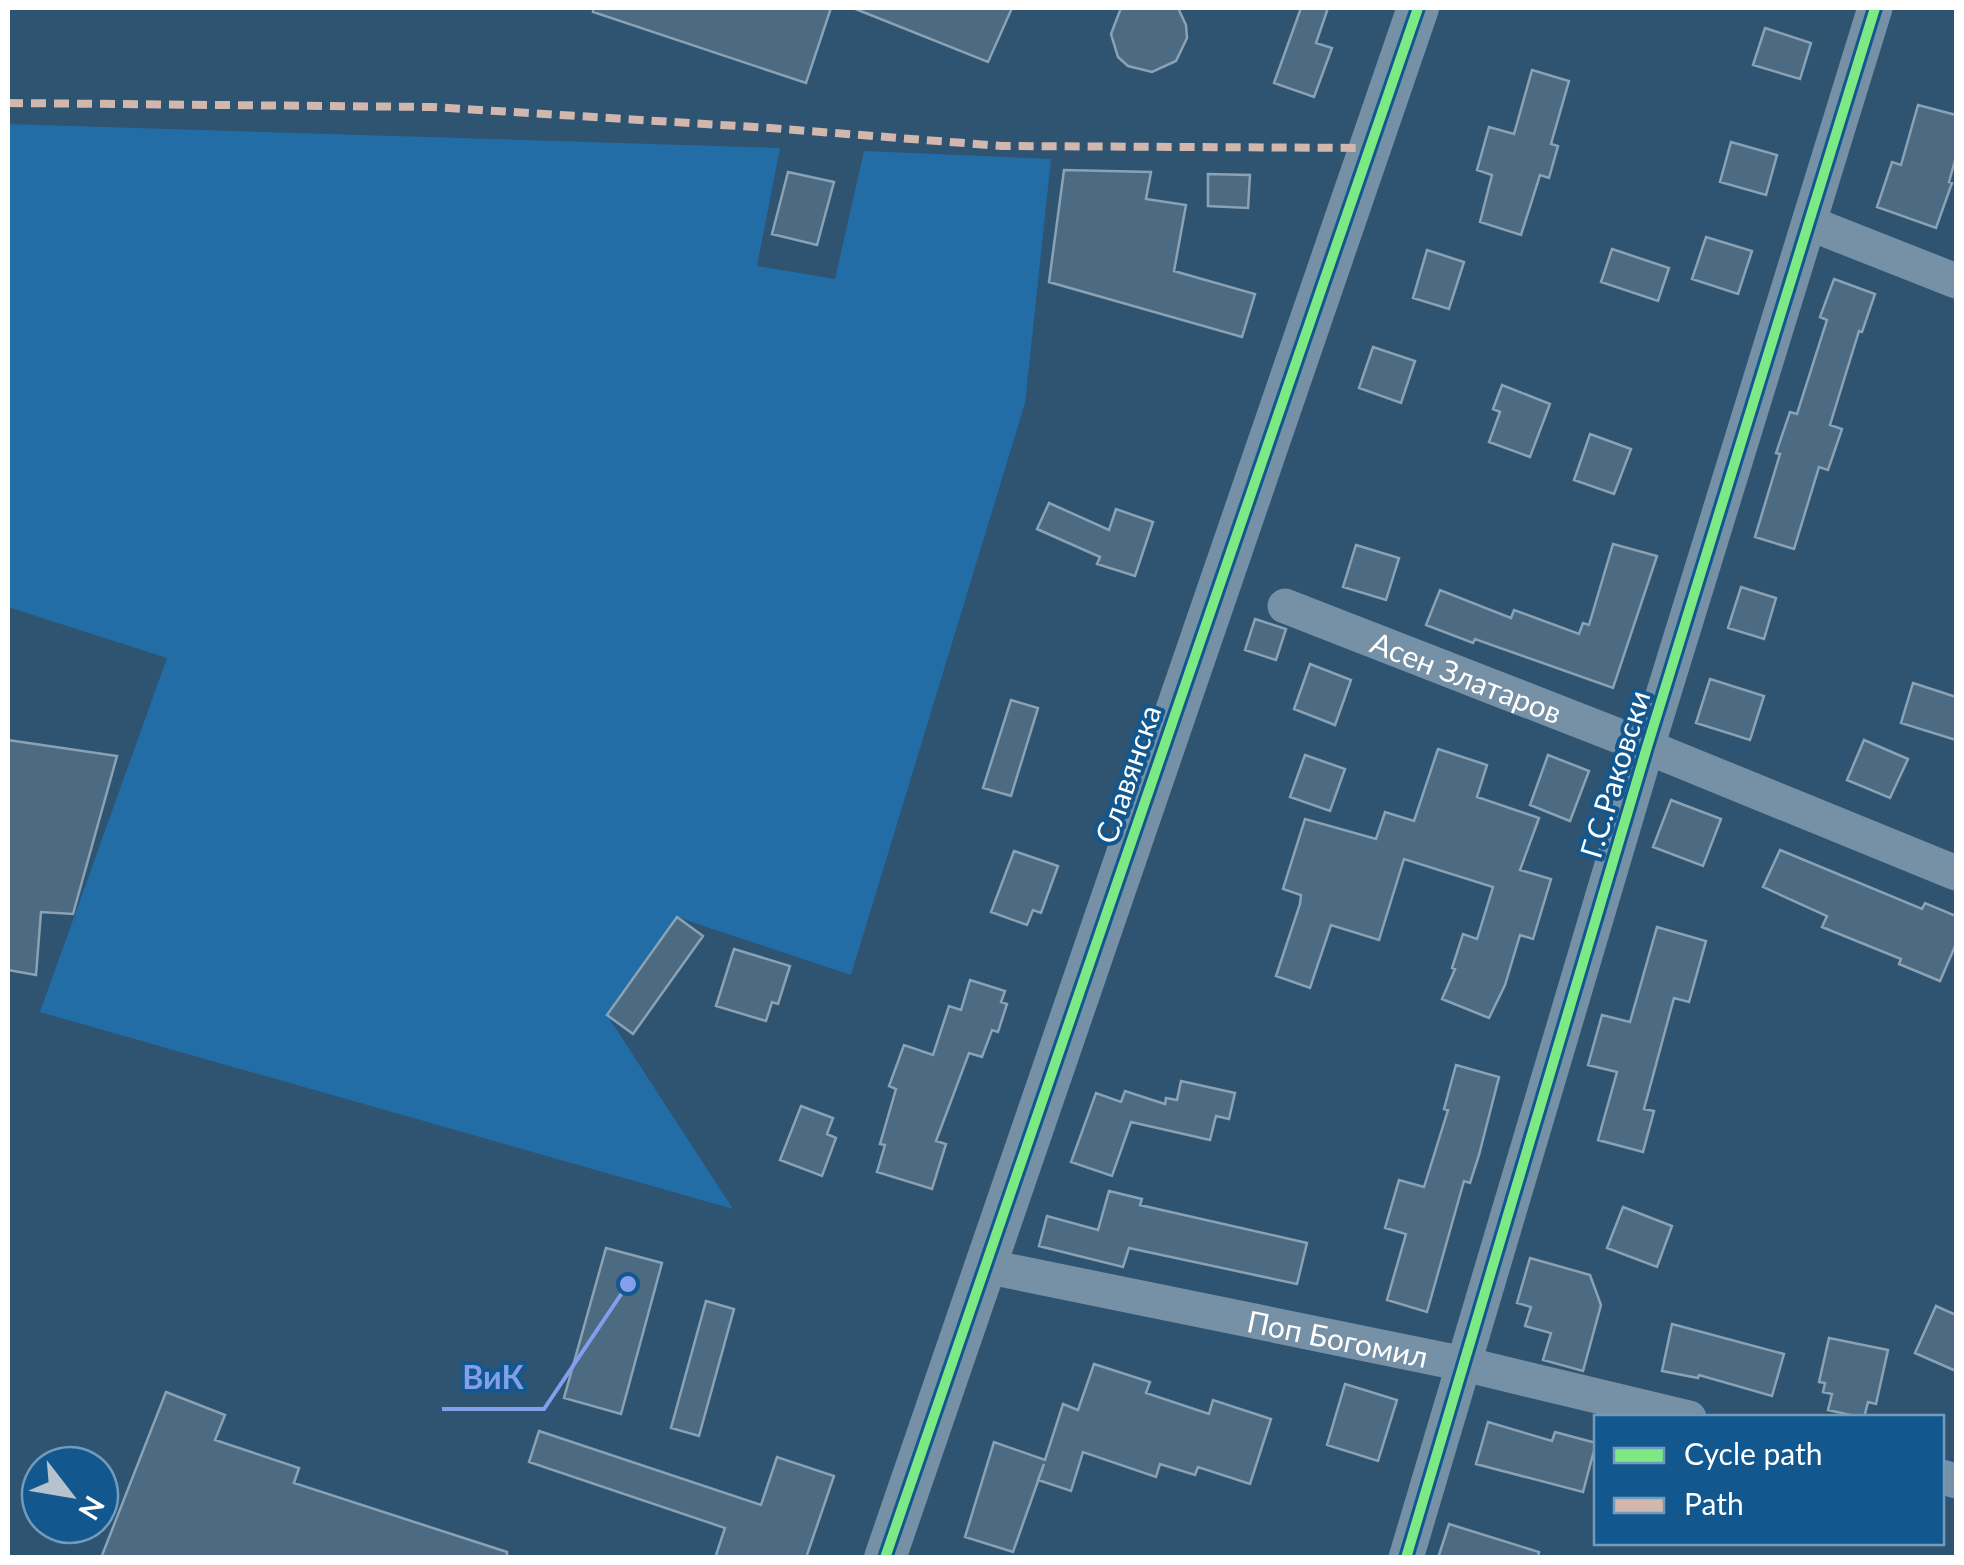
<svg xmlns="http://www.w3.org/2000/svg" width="1964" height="1565" font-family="Lato,sans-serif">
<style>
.green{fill:#226da5}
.building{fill:#4c6a82;stroke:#8ba2b4;stroke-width:2.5}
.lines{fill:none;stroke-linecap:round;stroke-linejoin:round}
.minor{stroke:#7690a6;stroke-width:35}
.tertiary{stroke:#7690a6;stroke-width:42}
.quiet{stroke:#d1b7ad;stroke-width:8;stroke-dasharray:15 8;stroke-linecap:butt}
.cycleway-casing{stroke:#12588f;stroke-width:16}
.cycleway{stroke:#7ce984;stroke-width:10}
.labels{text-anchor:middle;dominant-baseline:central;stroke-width:8;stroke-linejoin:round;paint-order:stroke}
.street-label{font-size:30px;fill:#fff;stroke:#12588f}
.leader{fill:none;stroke:#839eea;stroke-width:4}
.callout-dot{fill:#839eea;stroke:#12588f;stroke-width:4}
.callout-label{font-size:32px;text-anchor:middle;font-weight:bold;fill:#839eea;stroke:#12588f;stroke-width:8;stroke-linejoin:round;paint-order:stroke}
</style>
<rect width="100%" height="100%" fill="#2f5472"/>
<path class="green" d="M 8,124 L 780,148 L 757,266 L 835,279 L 864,151 L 1051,159 L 1025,403 L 851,975 L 677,917 L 607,1015 L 733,1209 L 40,1012 L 167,658 L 8,607 Z"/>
<path class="building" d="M 594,8 L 831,8 L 806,83 L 593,12 Z
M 853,8 L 1012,8 L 988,62 Z
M 1121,8 L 1178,8 L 1186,25 L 1187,38 L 1176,61 L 1152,72 L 1128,66 L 1118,57 L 1111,34 Z
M 1301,8 L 1328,8 L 1316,43 L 1332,48 L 1314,97 L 1274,83 Z
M 1765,28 L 1811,43 L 1800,79 L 1753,65 Z
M 1532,70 L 1569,81 L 1551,144 L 1558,146 L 1549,178 L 1540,175 L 1521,235 L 1480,222 L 1492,175 L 1477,170 L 1489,127 L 1514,134 Z
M 1918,105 L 1956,115 L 1956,157 L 1949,182 L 1952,183 L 1936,228 L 1877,207 L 1892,162 L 1901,165 Z
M 1731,142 L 1777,155 L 1766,195 L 1720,182 Z
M 1064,170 L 1151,172 L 1146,199 L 1186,205 L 1174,271 L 1255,294 L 1242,337 L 1049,282 Z
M 788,172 L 834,182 L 817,245 L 772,234 Z
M 1208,174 L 1250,175 L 1248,208 L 1208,206 Z
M 1706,237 L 1752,251 L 1738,294 L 1692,279 Z
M 1612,249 L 1669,268 L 1658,301 L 1601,282 Z
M 1427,250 L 1464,262 L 1449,309 L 1413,298 Z
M 1834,279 L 1875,294 L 1862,332 L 1859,331 L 1830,425 L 1842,429 L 1828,470 L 1819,467 L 1794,549 L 1755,537 L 1780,454 L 1776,453 L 1790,412 L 1797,414 L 1827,320 L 1820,317 Z
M 1373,347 L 1415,361 L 1401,403 L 1359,388 Z
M 1502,385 L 1550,404 L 1530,457 L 1489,442 L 1500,412 L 1493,409 Z
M 1590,434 L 1631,449 L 1614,494 L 1574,480 Z
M 1049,503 L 1109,530 L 1116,509 L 1153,522 L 1135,576 L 1097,564 L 1100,557 L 1037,529 Z
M 1613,544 L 1657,556 L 1613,688 L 1475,639 L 1473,643 L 1426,625 L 1440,590 L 1511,618 L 1514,610 L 1579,634 L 1583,623 L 1589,625 Z
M 1356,545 L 1399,558 L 1386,600 L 1343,587 Z
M 1741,587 L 1776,598 L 1764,639 L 1728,628 Z
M 1255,619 L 1286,629 L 1276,660 L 1245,650 Z
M 1310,664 L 1351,680 L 1335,725 L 1294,709 Z
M 1710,679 L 1764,696 L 1750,740 L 1696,723 Z
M 1913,683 L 1956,697 L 1956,740 L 1901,723 Z
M 1011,700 L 1038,708 L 1011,796 L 983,788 Z
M 8,740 L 117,756 L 73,914 L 41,912 L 36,975 L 8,970 Z
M 1864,740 L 1908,759 L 1890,798 L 1847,780 Z
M 1438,749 L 1487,765 L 1477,797 L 1539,818 L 1520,870 L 1551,879 L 1533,939 L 1520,935 L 1505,985 L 1489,1018 L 1442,999 L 1455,969 L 1452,968 L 1463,934 L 1477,939 L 1493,887 L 1404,859 L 1379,940 L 1331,925 L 1310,988 L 1276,976 L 1300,904 L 1301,895 L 1283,889 L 1305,819 L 1376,839 L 1385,812 L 1414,821 Z
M 1305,755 L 1345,769 L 1330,811 L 1290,797 Z
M 1548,755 L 1589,771 L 1570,821 L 1530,805 Z
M 1671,800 L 1721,819 L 1703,866 L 1653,847 Z
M 1780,850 L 1922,909 L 1925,903 L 1956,916 L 1956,944 L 1940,981 L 1899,964 L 1901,959 L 1822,927 L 1827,916 L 1763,887 Z
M 1014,851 L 1058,866 L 1041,913 L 1033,910 L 1027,925 L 991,912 Z
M 677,917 L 703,936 L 633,1034 L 607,1015 Z
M 1657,927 L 1706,941 L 1689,1002 L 1674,998 L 1644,1109 L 1654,1111 L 1643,1152 L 1598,1140 L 1617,1072 L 1588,1065 L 1602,1015 L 1630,1022 Z
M 734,949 L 790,966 L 778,1004 L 772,1002 L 766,1021 L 716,1006 Z
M 970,980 L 1005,991 L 1001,1002 L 1007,1004 L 998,1032 L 992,1030 L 982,1057 L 969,1053 L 936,1141 L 946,1144 L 932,1189 L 877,1172 L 885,1145 L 880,1144 L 896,1089 L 889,1086 L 904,1045 L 933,1055 L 949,1006 L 961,1010 Z
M 1456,1065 L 1499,1077 L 1479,1155 L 1470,1183 L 1464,1181 L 1427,1312 L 1387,1300 L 1406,1234 L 1385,1228 L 1399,1180 L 1424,1187 L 1448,1110 L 1444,1109 Z
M 1181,1081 L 1235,1093 L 1229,1119 L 1216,1116 L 1210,1140 L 1131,1122 L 1112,1176 L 1071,1162 L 1096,1093 L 1121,1102 L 1125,1091 L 1165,1104 L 1166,1098 L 1177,1100 Z
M 801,1106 L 833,1118 L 827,1134 L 836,1138 L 822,1176 L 780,1160 Z
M 1109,1191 L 1142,1199 L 1140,1205 L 1307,1243 L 1297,1284 L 1129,1248 L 1123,1267 L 1039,1246 L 1047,1216 L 1098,1230 Z
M 1623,1207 L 1672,1226 L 1657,1267 L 1607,1248 Z
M 606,1248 L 662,1263 L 621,1414 L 564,1398 Z
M 1530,1258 L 1590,1275 L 1601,1305 L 1583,1371 L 1543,1360 L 1551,1333 L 1525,1326 L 1531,1307 L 1517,1303 Z
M 706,1301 L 734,1309 L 699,1436 L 671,1428 Z
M 1936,1306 L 1956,1315 L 1956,1371 L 1915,1353 Z
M 1672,1324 L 1784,1354 L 1772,1396 L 1699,1375 L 1698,1378 L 1662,1371 Z
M 1829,1338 L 1888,1350 L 1876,1404 L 1868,1402 L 1864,1418 L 1828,1410 L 1832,1394 L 1823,1392 L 1825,1383 L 1819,1382 Z
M 1094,1364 L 1150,1382 L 1146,1393 L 1209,1414 L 1213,1400 L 1271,1419 L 1250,1484 L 1198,1467 L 1195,1475 L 1160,1464 L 1156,1477 L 1083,1452 L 1071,1491 L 1038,1480 L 1044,1464 L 1013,1552 L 965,1537 L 994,1442 L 1045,1460 L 1063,1404 L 1078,1410 Z
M 1345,1384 L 1397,1400 L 1378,1461 L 1327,1445 Z
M 166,1392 L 225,1415 L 215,1440 L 299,1468 L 294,1483 L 507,1552 L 507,1558 L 101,1558 Z
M 1488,1422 L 1552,1441 L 1555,1432 L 1596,1443 L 1583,1492 L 1476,1464 Z
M 539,1431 L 761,1505 L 777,1457 L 834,1476 L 806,1558 L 715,1558 L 725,1528 L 529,1462 Z
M 1449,1524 L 1539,1552 L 1538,1558 L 1438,1558 Z"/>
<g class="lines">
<g class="minor">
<path d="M 1809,223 L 1956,281"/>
<path id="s1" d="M 1285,606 L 1647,747 L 1956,873"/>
<path id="s2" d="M 985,1266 L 1464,1364 L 1689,1418"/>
<path d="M 1942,1477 L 1956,1481"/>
<path d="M 1406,1558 L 1647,747 L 1875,8"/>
</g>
<path class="tertiary" d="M 885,1558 L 1418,8"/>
<path class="quiet" d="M 8,103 L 432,107 L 770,128 L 1002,146 L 1369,148"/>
<g class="cycleway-casing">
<path id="cycleway" d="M 885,1558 L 1418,8
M 1406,1558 L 1647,747 L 1875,8"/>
</g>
<use href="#cycleway" class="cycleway"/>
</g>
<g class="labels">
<g class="street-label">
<text stroke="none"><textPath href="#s1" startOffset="195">Асен Златаров</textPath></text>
<text transform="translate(1127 774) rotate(-71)">Славянска</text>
<text transform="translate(1614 774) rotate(-73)">Г.С.Раковски</text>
<text stroke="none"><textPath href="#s2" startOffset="360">Поп Богомил</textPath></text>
</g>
</g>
<path class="leader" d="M628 1284L544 1409H442"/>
<circle class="callout-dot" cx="628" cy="1284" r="10"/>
<g class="callout-label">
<text x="493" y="1389">ВиК</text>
</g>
<rect width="1964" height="1565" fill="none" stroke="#ffffff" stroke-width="20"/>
<rect x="1594" y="1415" width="350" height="130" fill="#12588f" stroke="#719bbc" stroke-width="2.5"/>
<rect x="1614" y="1448" width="50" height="15" fill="#7ce984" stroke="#719bbc" stroke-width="2.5"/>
<text x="1684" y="1465" font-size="30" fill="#ffffff">Cycle path</text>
<rect x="1614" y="1498" width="50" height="15" fill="#d1b7ad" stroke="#719bbc" stroke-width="2.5"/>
<text x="1684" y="1515" font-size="30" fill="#ffffff">Path</text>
<g transform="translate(70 1495) rotate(121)"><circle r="48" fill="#12588f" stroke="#719bbc" stroke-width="2.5"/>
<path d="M0-8L18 38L0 25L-18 38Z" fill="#b6c3ce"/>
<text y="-15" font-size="28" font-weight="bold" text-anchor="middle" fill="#ffffff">N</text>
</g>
</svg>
